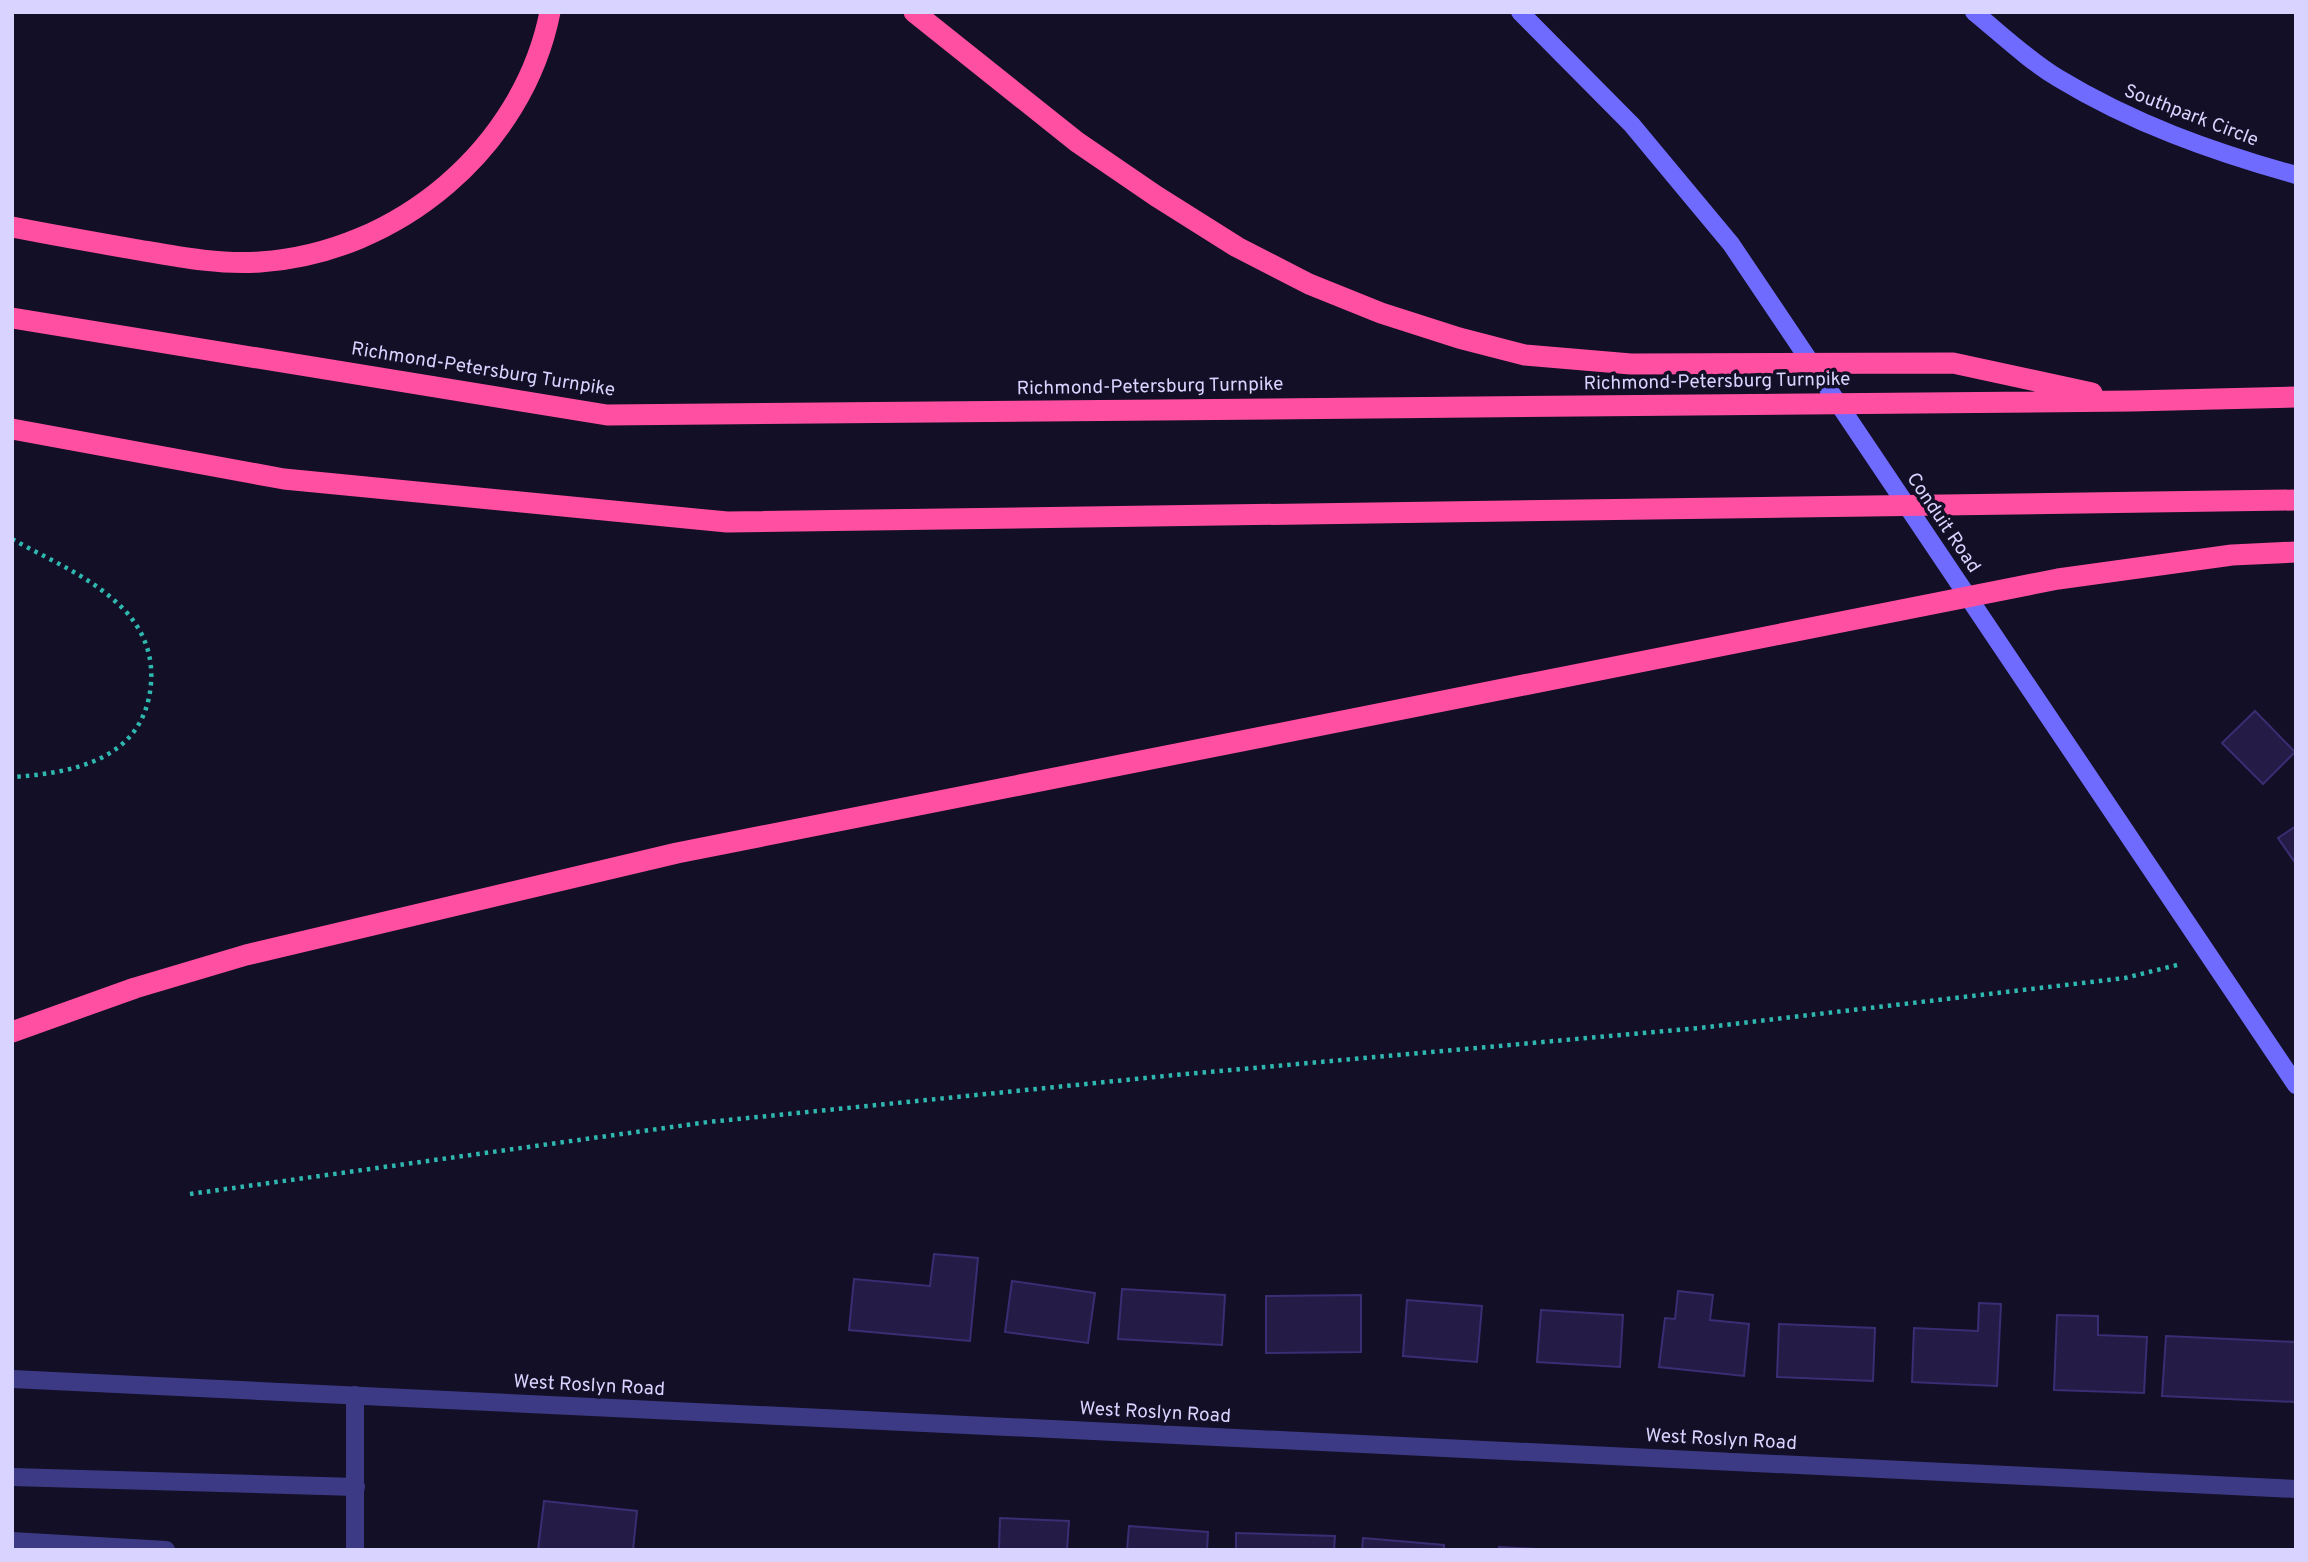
<svg xmlns="http://www.w3.org/2000/svg" width="2308" height="1562" font-family="Overpass,sans-serif">
<style>
.building{fill:#241b47;stroke:#3b2d73;stroke-width:2}
.lines{fill:none;stroke-linecap:round;stroke-linejoin:round}
.path{stroke:#2fb8b0;stroke-width:4.5;stroke-dasharray:3.5 5;stroke-linecap:butt}
.lane{stroke:#3d3a85;stroke-width:18}
.street{stroke:#3d3a85;stroke-width:18}
.secondary{stroke:#6f6bff;stroke-width:18}
.highway{stroke:#ff4fa3;stroke-width:21}
.labels{text-anchor:middle;dominant-baseline:central;stroke-width:7;stroke-linejoin:round;paint-order:stroke}
.street-label{font-size:19px;fill:#d9d4ff;stroke:#130f26}
</style>
<rect width="100%" height="100%" fill="#130f26"/>
<path class="building" d="M 2255,711 L 2295,752 L 2263,784 L 2222,743 Z
M 2296,826 L 2296,864 L 2278,838 Z
M 934,1254 L 978,1258 L 970,1341 L 849,1330 L 854,1279 L 930,1286 Z
M 1012,1281 L 1095,1293 L 1088,1343 L 1005,1332 Z
M 1122,1289 L 1225,1295 L 1222,1345 L 1118,1339 Z
M 1678,1291 L 1713,1295 L 1710,1320 L 1749,1324 L 1744,1376 L 1659,1367 L 1665,1318 L 1675,1319 Z
M 1361,1295 L 1361,1352 L 1266,1353 L 1266,1296 Z
M 1407,1300 L 1482,1306 L 1477,1362 L 1403,1356 Z
M 1979,1303 L 2001,1304 L 1997,1386 L 1912,1382 L 1914,1328 L 1978,1331 Z
M 1541,1310 L 1623,1315 L 1620,1367 L 1537,1362 Z
M 2057,1315 L 2098,1316 L 2098,1335 L 2147,1337 L 2144,1393 L 2054,1390 Z
M 1779,1324 L 1875,1328 L 1873,1381 L 1777,1377 Z
M 2166,1336 L 2296,1342 L 2296,1402 L 2162,1396 Z
M 544,1501 L 637,1511 L 633,1550 L 538,1550 Z
M 1000,1518 L 1069,1521 L 1067,1550 L 999,1550 Z
M 1129,1526 L 1208,1532 L 1207,1550 L 1127,1550 Z
M 1236,1533 L 1335,1536 L 1334,1550 L 1236,1550 Z
M 1363,1538 L 1444,1545 L 1444,1550 L 1362,1550 Z
M 1499,1547 L 1556,1550 L 1499,1550 Z"/>
<g class="lines">
<path class="path" d="M 12,539 C 53,562 97,579 128,614 C 145,634 153,657 151,683 C 145,759 75,773 12,777
M 190,1194 L 708,1122 L 1175,1075 L 1699,1028 L 2125,978 L 2181,964"/>
<path class="lane" d="M 355,1395 L 355,1550
M 12,1477 L 356,1487
M 12,1541 L 166,1550"/>
<path class="street" d="M 12,1379 L 2296,1489"/>
<path class="secondary" d="M 1520,12 L 1632,125 L 1731,244 L 2296,1085
M 1974,12 C 2001,34 2028,60 2058,78 C 2132,123 2213,152 2296,175"/>
<path class="highway" d="M 914,12 L 1077,142 L 1156,196 L 1237,247 L 1309,284 L 1381,313 L 1459,338 L 1525,355 L 1631,364 L 1953,363 L 2092,393
M 12,227 C 53,235 93,242 133,249 C 174,256 218,265 260,262 C 398,253 523,148 550,12
M 12,318 L 607,415 L 2132,401 L 2296,397
M 12,429 L 284,479 L 727,522 L 2296,500
M 12,1032 L 135,988 L 246,955 L 677,853 L 2058,579 L 2232,555 L 2296,552"/>
</g>
<g class="labels">
<g class="street-label">
<text transform="translate(2191 116) rotate(21)">Southpark Circle</text>
<text transform="translate(483 370) rotate(9)">Richmond-Petersburg Turnpike</text>
<text transform="translate(1717 382) rotate(-1)">Richmond-Petersburg Turnpike</text>
<text transform="translate(1150 387) rotate(-1)">Richmond-Petersburg Turnpike</text>
<text transform="translate(1943 523) rotate(56)">Conduit Road</text>
<text transform="translate(589 1386) rotate(3)">West Roslyn Road</text>
<text transform="translate(1155 1413) rotate(3)">West Roslyn Road</text>
<text transform="translate(1721 1440) rotate(3)">West Roslyn Road</text>
</g>
</g>
<rect width="2308" height="1562" fill="none" stroke="#d9d4ff" stroke-width="28"/>
</svg>
